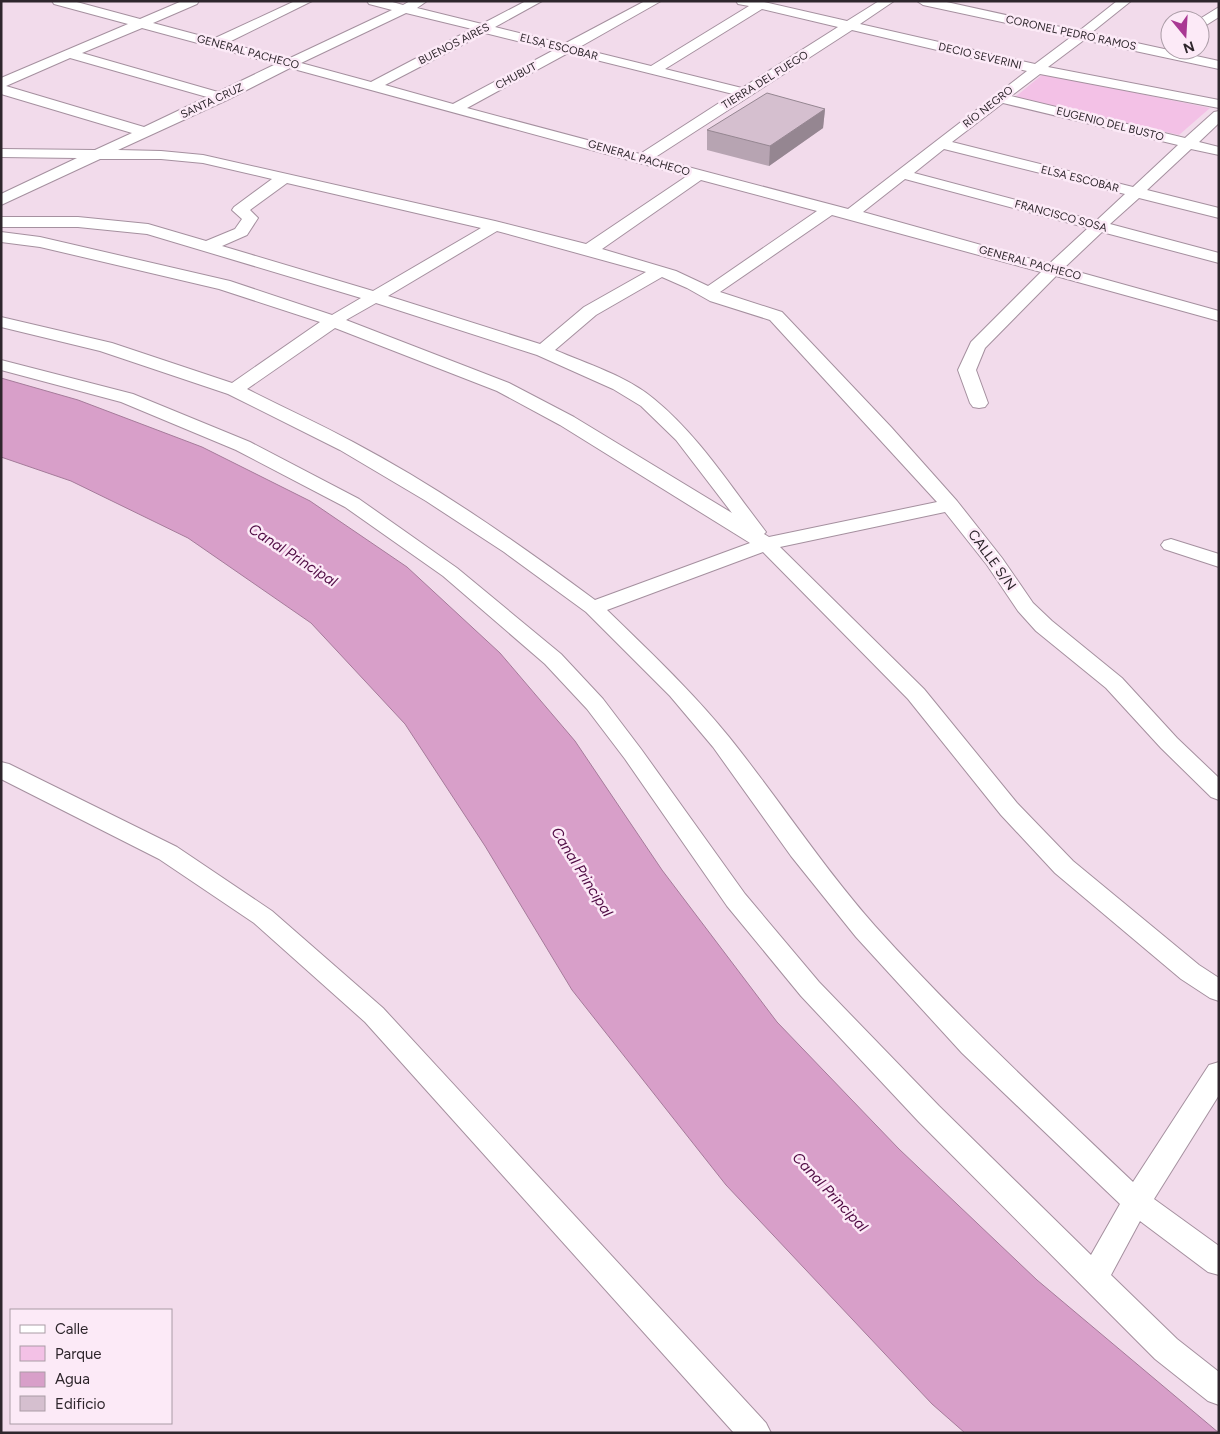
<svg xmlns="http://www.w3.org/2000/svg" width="1220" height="1434" font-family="Figtree,sans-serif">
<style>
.green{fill:#f3c1e6}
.water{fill:#d89fc9;stroke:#a57b9a}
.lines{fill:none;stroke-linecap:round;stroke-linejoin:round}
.minor-casing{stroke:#a5909f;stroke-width:2}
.minor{fill:#fff;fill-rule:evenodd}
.wall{fill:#b7a4b2}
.shaded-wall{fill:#958691}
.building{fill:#d5bfcf;stroke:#958691}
.labels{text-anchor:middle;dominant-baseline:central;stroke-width:5;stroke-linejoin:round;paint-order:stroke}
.far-street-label{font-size:11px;fill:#2e262c;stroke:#fceaf7}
.street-label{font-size:14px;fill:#2e262c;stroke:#fceaf7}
.water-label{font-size:15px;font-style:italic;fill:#4f0a43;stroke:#fceaf7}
</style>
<rect width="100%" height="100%" fill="#f2dbeb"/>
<path class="green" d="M 1043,74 L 1210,108 L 1179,135 L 1015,97 Z"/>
<path class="water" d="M 1,378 L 78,400 L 202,447 L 310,501 L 407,567 L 500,653 L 575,741 L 662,870 L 777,1022 L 899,1149 L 1037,1280 L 1219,1433 L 965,1433 L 932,1404 L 726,1185 L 572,990 L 485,846 L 405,724 L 311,623 L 188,538 L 71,481 L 1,457 Z"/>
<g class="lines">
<g class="minor-casing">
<path id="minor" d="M 52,1 L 73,1 L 140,19 L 182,1 L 199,1 L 197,4 L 153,23 L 213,39 L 295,1 L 312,1 L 227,43 L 288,59 L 392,10 L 369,4 L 367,1 L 389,1 L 403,5 L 410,1 L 427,1 L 417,8 L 482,24 L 526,1 L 542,1 L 495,27 L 564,44 L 645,1 L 661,1 L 578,48 L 651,66 L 749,6 L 738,4 L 736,1 L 760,1 L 847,21 L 879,1 L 894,1 L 860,24 L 1035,64 L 1071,37 L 923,5 L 917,1 L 942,1 L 1079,31 L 1117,1 L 1131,1 L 1091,33 L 1219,61 L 1219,69 L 1084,40 L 1048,67 L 1219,100 L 1219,108 L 1040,74 L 1011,96 L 1185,138 L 1214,112 L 1219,111 L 1219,123 L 1199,142 L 1219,147 L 1219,155 L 1191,149 L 1147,190 L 1219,208 L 1219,218 L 1139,198 L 1110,224 L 1219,253 L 1219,263 L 1102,232 L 1064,268 L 1219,311 L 1219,321 L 1056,276 L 985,348 L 976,370 L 988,403 L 985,407 L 979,408 L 973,407 L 970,403 L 958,370 L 971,342 L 1041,272 L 832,215 L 720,292 L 782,312 L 891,427 L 957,501 L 1002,558 L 1033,603 L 1052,621 L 1122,678 L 1177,738 L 1219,778 L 1219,800 L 1211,797 L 1161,748 L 1106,688 L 1036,631 L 1018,611 L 987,565 L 945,512 L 780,547 L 924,689 L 1017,803 L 1073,861 L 1199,965 L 1219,978 L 1219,1001 L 1210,998 L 1181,979 L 1055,873 L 1001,815 L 908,699 L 763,552 L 607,610 C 649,651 692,691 729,737 C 779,799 822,866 875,926 C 956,1016 1045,1098 1133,1182 L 1209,1065 L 1219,1062 L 1219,1095 L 1154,1199 L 1219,1246 L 1219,1275 L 1208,1272 L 1140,1221 L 1111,1275 L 1177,1339 L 1219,1372 L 1219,1405 L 1208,1401 L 1155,1359 L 919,1122 L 801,996 L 727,906 L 625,759 L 587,709 L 545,664 L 443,576 L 345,507 L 236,450 L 121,402 L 1,370 L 1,360 L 133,394 L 250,442 L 359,499 L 457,568 L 561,654 L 603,699 L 641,749 L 745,894 L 819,982 L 939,1106 L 1091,1255 L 1120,1204 L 962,1053 L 856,937 L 791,856 L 713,747 L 670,696 L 586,612 L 504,552 L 426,501 L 340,450 L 228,394 L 100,351 L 1,327 L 1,317 L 112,343 L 232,383 L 320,322 L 219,289 L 40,247 L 1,242 L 1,232 L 40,237 L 230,281 L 332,315 L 361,298 L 147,234 L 78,227 L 1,227 L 1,217 L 78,217 L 148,224 L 206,241 L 235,229 L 242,219 L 232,210 L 234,207 L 272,179 L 203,163 L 161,159 L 100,159 L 1,205 L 1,194 L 77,158 L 1,157 L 1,149 L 95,150 L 132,133 L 1,94 L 1,78 L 128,24 L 54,4 ZM 762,9 L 838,27 L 742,88 L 665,69 ZM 406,13 L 472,29 L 371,82 L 301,63 ZM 142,28 L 276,64 L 218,92 L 82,53 ZM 852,30 L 1027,71 L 848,209 L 654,158 ZM 485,33 L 554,50 L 453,104 L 385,85 ZM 568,53 L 733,94 L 640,154 L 467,108 ZM 70,58 L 207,97 L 144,127 L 6,86 ZM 290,68 L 687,176 L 586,244 L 495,221 L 203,155 L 161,151 L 118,150 L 227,100 ZM 1003,103 L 1178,145 L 1133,187 L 952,142 ZM 944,149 L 1125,194 L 1096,221 L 914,173 ZM 905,179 L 1088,228 L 1049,264 L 863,212 ZM 701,180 L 817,211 L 708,286 L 676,271 L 602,249 ZM 287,183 L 481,228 L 373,291 L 222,246 L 247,235 L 258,218 L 250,210 ZM 497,231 L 646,272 L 584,307 L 540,344 L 388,296 ZM 662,277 L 687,288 L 710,301 L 770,320 L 937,502 L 769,537 L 764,534 L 766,532 L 763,528 C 729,484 698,435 654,399 C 627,376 587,364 555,350 L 596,315 ZM 376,303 L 537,355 L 613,389 L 641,406 L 676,440 L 732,513 L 574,417 L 509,383 L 346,320 ZM 335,328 L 497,391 L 560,425 L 750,543 L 595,600 C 518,543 438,487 353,442 C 318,423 282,407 247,389 Z
M 1219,7 L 1219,17 L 1200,29 L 1200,20 L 1198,20 Z
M 1171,539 L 1219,554 L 1219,567 L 1164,549 L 1161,545 L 1164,541 Z
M 1,762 L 9,764 L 177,847 L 272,911 L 383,1008 L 766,1423 L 771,1433 L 734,1433 L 365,1022 L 254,923 L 159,859 L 1,779 Z"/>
</g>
<use href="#minor" class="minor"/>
</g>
<path class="wall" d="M 825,109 L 823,128 L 769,166 L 707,150 L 707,130 Z"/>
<path class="shaded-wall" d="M 825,109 L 823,128 L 769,166 L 770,146 Z"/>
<path class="building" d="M 767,93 L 825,109 L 770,146 L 707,130 Z"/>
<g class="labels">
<g class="far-street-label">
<text transform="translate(1071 33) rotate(12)">CORONEL PEDRO RAMOS</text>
<text transform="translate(454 44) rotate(-27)">BUENOS AIRES</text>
<text transform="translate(559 47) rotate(14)">ELSA ESCOBAR</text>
<text transform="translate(248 52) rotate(15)">GENERAL PACHECO</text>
<text transform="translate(980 56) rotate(13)">DECIO SEVERINI</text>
<text transform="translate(516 76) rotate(-28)">CHUBUT</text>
<text transform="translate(765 80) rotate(-32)">TIERRA DEL FUEGO</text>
<text transform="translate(212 101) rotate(-25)">SANTA CRUZ</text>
<text transform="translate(988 107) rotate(-38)">RÍO NEGRO</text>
<text transform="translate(1110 124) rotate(14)">EUGENIO DEL BUSTO</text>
<text transform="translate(639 158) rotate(16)">GENERAL PACHECO</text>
<text transform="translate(1080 179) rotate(14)">ELSA ESCOBAR</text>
<text transform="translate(1061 216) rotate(15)">FRANCISCO SOSA</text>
<text transform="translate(1030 263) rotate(15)">GENERAL PACHECO</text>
</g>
<g class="street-label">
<text transform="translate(992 560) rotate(54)">CALLE S/N</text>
</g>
<g class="water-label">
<text transform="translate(293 555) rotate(33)">Canal Principal</text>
<text transform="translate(582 872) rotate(58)">Canal Principal</text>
<text transform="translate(830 1192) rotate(47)">Canal Principal</text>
</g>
</g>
<rect width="1220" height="1434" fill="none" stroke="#2e262c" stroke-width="5"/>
<rect x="10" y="1309" width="162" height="115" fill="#fceaf7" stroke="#aa9ca6"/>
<rect x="20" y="1325" width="25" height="8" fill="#ffffff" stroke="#aa9ca6"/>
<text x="55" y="1334" font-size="15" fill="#2e262c">Calle</text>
<rect x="20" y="1346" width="25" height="15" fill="#f3c1e6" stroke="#aa9ca6"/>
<text x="55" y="1359" font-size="15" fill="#2e262c">Parque</text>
<rect x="20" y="1372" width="25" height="15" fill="#d89fc9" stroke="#aa9ca6"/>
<text x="55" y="1384" font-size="15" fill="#2e262c">Agua</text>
<rect x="20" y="1396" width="25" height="15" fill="#d5bfcf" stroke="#aa9ca6"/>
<text x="55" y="1409" font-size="15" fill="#2e262c">Edificio</text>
<g transform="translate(1185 35) rotate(162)"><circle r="24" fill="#fceaf7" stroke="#aa9ca6"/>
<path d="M0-4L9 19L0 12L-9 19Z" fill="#a93893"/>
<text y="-8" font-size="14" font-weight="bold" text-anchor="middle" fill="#2e262c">N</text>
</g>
</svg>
